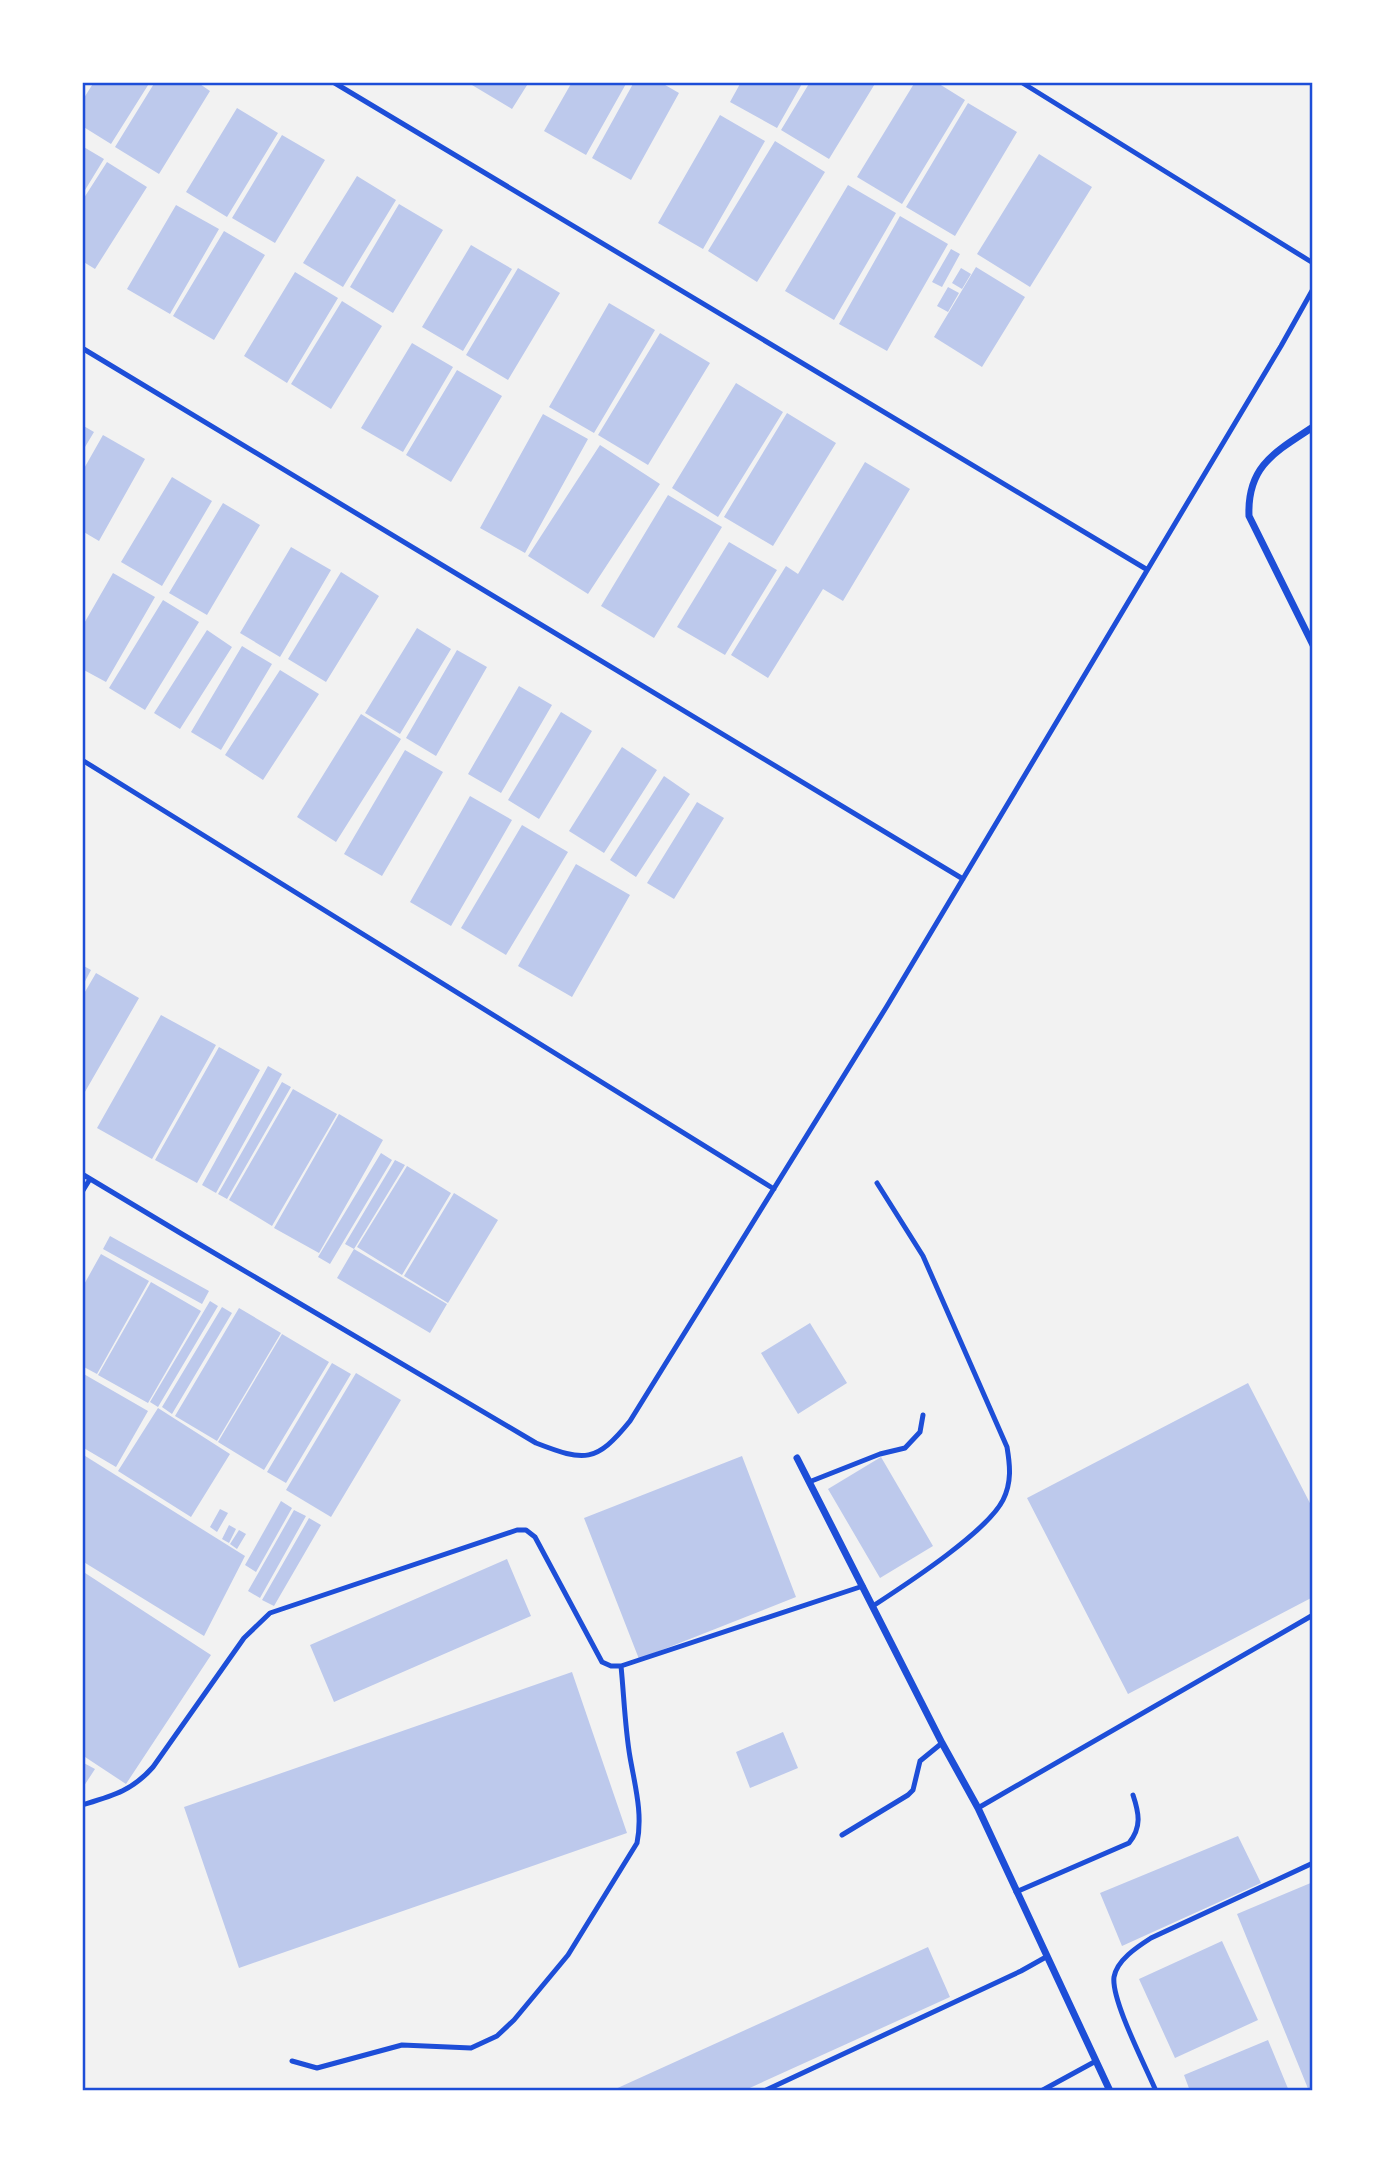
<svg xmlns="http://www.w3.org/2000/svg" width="1395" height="2173" font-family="'IBM Plex Sans',sans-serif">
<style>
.building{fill:#bdc9ec}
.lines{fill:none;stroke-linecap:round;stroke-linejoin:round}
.service{stroke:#1d4ed8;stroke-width:5}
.minor{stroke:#1d4ed8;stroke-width:7}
.neatline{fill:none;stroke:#1d4ed8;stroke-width:2.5}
</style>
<rect width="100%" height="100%" fill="#f2f2f2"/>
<path class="building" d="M 94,82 L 150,82 L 111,144 L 82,126 L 82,101 Z
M 155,82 L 197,82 L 210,91 L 159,174 L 115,147 Z
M 473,82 L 529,82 L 512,109 L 472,85 Z
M 572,82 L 627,82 L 586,155 L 544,131 Z
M 634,82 L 660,82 L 679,93 L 631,180 L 592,158 Z
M 741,82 L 803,82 L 777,128 L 730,102 Z
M 810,82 L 876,82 L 829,159 L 781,130 Z
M 915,82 L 936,82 L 965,100 L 902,204 L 857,177 Z
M 968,103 L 1017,132 L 955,236 L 906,207 Z
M 237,108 L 278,133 L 227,217 L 186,192 Z
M 720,115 L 765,141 L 703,249 L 658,223 Z
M 282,135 L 325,160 L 275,243 L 232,218 Z
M 775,141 L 825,172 L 757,282 L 708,251 Z
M 82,146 L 104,159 L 82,195 Z
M 1039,154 L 1092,187 L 1030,287 L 977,254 Z
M 107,162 L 147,187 L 95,269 L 82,261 L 82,201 Z
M 357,176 L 396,200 L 343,287 L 303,263 Z
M 848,185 L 896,213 L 834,320 L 785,291 Z
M 399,204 L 443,230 L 393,313 L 350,287 Z
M 176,205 L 219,229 L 170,314 L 127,289 Z
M 900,216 L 948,244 L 887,351 L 839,324 Z
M 224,231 L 265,255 L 214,340 L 173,316 Z
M 471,245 L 512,269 L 463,351 L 422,327 Z
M 951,249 L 960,254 L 942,287 L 932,282 Z
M 976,267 L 1025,297 L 982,367 L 934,337 Z
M 518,268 L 560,293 L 508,380 L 466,355 Z
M 961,268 L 971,274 L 962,289 L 952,283 Z
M 295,272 L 338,298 L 287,383 L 244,356 Z
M 948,287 L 959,293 L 948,312 L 937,306 Z
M 342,301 L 382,326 L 331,409 L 291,384 Z
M 609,303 L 655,330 L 594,433 L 549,407 Z
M 660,333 L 710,363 L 648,465 L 598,435 Z
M 412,343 L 453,367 L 403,452 L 361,428 Z
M 457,370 L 502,396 L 451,482 L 406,455 Z
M 736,383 L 783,412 L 718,517 L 672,488 Z
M 787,413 L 836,443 L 773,546 L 724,517 Z
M 543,414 L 588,439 L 525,553 L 480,528 Z
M 82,425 L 94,432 L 82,452 Z
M 103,435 L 145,459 L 99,541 L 82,531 L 82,472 Z
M 600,445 L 660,484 L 588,594 L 528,556 Z
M 865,462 L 910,489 L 843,601 L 823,589 L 768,678 L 731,655 L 786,566 L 798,574 Z
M 172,477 L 212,501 L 162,586 L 121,562 Z
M 668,495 L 722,527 L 654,638 L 601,606 Z
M 223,503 L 260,525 L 207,615 L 169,593 Z
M 729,542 L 777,570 L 725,655 L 677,627 Z
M 291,547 L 331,570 L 280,657 L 240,633 Z
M 341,572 L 379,596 L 326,682 L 288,659 Z
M 113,573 L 155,597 L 106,682 L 82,669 L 82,627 Z
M 163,600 L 199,622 L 145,710 L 109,688 Z
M 417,628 L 451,649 L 400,734 L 365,713 Z
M 207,630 L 232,647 L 180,729 L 154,713 Z
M 242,646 L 272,664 L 221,750 L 191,732 Z
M 457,650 L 487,667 L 436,756 L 406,738 Z
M 280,670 L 319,694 L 263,780 L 225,755 Z
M 519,686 L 552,705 L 501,793 L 468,774 Z
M 561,712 L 592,731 L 539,819 L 508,800 Z
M 361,714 L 401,739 L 336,842 L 297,817 Z
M 622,747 L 657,770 L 604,853 L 569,831 Z
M 405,750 L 443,772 L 382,876 L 344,854 Z
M 664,776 L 690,794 L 636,877 L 610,860 Z
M 470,796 L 512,820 L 451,926 L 410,902 Z
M 697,802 L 724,818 L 674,899 L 647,883 Z
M 522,825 L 568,852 L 506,955 L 461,928 Z
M 576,864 L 630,895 L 572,997 L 518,966 Z
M 82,965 L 91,970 L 82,987 Z
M 96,973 L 139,998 L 82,1097 L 82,997 Z
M 161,1015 L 216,1045 L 152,1159 L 97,1128 Z
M 219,1047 L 260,1070 L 197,1183 L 155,1160 Z
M 268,1066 L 282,1074 L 216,1193 L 202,1185 Z
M 282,1082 L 291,1087 L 227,1199 L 218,1194 Z
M 293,1089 L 337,1114 L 272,1226 L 229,1200 Z
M 339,1114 L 383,1140 L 319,1253 L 274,1228 Z
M 381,1153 L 392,1160 L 330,1264 L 318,1257 Z
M 395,1160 L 405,1165 L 354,1249 L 345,1244 Z
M 407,1166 L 451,1193 L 402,1275 L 357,1247 Z
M 454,1193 L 498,1220 L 448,1303 L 404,1276 Z
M 110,1236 L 209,1291 L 202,1304 L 103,1249 Z
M 354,1249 L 447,1304 L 430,1333 L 337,1278 Z
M 101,1254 L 149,1281 L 97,1374 L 82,1366 L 82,1288 Z
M 151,1282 L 201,1311 L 148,1403 L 98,1375 Z
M 210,1301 L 218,1306 L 158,1407 L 150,1402 Z
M 222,1307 L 232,1313 L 172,1414 L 162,1407 Z
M 239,1308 L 281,1333 L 217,1441 L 175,1416 Z
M 810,1323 L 847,1383 L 798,1414 L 761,1353 Z
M 282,1334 L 329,1362 L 264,1470 L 218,1442 Z
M 332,1363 L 351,1374 L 286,1483 L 267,1472 Z
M 82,1373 L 148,1411 L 116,1467 L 82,1447 Z
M 356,1373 L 401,1400 L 331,1517 L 286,1490 Z
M 1248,1383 L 1313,1509 L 1313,1597 L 1128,1694 L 1027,1498 Z
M 158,1408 L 230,1454 L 191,1517 L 118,1471 Z
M 82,1454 L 245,1556 L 204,1636 L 82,1561 Z
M 742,1456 L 796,1597 L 639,1659 L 584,1518 Z
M 881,1457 L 933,1546 L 880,1578 L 828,1489 Z
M 281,1501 L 292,1508 L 256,1572 L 245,1565 Z
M 220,1509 L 228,1513 L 217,1532 L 210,1527 Z
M 294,1510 L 306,1516 L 260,1598 L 248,1591 Z
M 309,1518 L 321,1525 L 274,1606 L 262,1600 Z
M 229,1525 L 236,1529 L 229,1543 L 222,1539 Z
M 239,1530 L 246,1534 L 237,1549 L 230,1544 Z
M 507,1559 L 531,1616 L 334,1702 L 310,1645 Z
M 82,1571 L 211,1655 L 126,1784 L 82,1755 Z
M 572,1672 L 627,1833 L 239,1968 L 184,1807 Z
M 783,1732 L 798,1768 L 750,1788 L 736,1752 Z
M 82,1762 L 95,1769 L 82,1789 Z
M 1238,1836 L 1261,1883 L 1122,1946 L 1100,1893 Z
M 1313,1882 L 1313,2091 L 1309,2091 L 1237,1914 Z
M 1222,1941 L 1258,2020 L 1175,2058 L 1139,1979 Z
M 928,1947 L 950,1997 L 743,2091 L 611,2091 Z
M 1268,2040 L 1289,2091 L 1190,2091 L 1184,2075 Z"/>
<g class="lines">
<path class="service" d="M 333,82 L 1146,569
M 1021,82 L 1313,263
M 82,348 L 963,879
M 82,760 L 774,1189
M 82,1174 L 182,1234 L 536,1443 C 585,1462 596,1463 630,1421 L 887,1006 L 1281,346 L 1313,289
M 82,1192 L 90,1179
M 809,1482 L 880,1454 L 905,1448 L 920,1432 L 923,1415
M 873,1606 C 905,1585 987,1532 1003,1500 C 1012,1482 1010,1465 1007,1447 L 923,1256 L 877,1183
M 82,1805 C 112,1796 132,1791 153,1767 L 244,1638 L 270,1613 L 517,1530 L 526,1530 L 535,1537 L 602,1662 L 611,1666 L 621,1666 L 863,1586
M 978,1808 L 1313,1615
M 842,1835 L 908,1795 L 913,1790 L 920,1761 L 942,1743
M 1016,1892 L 1129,1843 C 1142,1827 1139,1813 1133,1795
M 292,2061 L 317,2068 L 402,2045 L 471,2048 L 497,2036 L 514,2020 L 568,1955 L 637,1843 C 643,1814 635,1786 630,1757 C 625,1728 624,1696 621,1666
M 764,2091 L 1021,1971 L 1046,1957
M 1041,2091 L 1096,2061
M 1156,2091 C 1146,2067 1111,2000 1114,1977 C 1117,1960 1137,1947 1151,1938 L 1313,1863"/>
<path class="minor" d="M 1313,427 C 1275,452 1247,466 1249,516 L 1313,645
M 797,1458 L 942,1743 L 978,1808 L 1110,2091"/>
</g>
<rect width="1395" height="2173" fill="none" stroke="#ffffff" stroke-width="168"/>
<rect x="84" y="84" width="1227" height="2005" class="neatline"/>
</svg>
